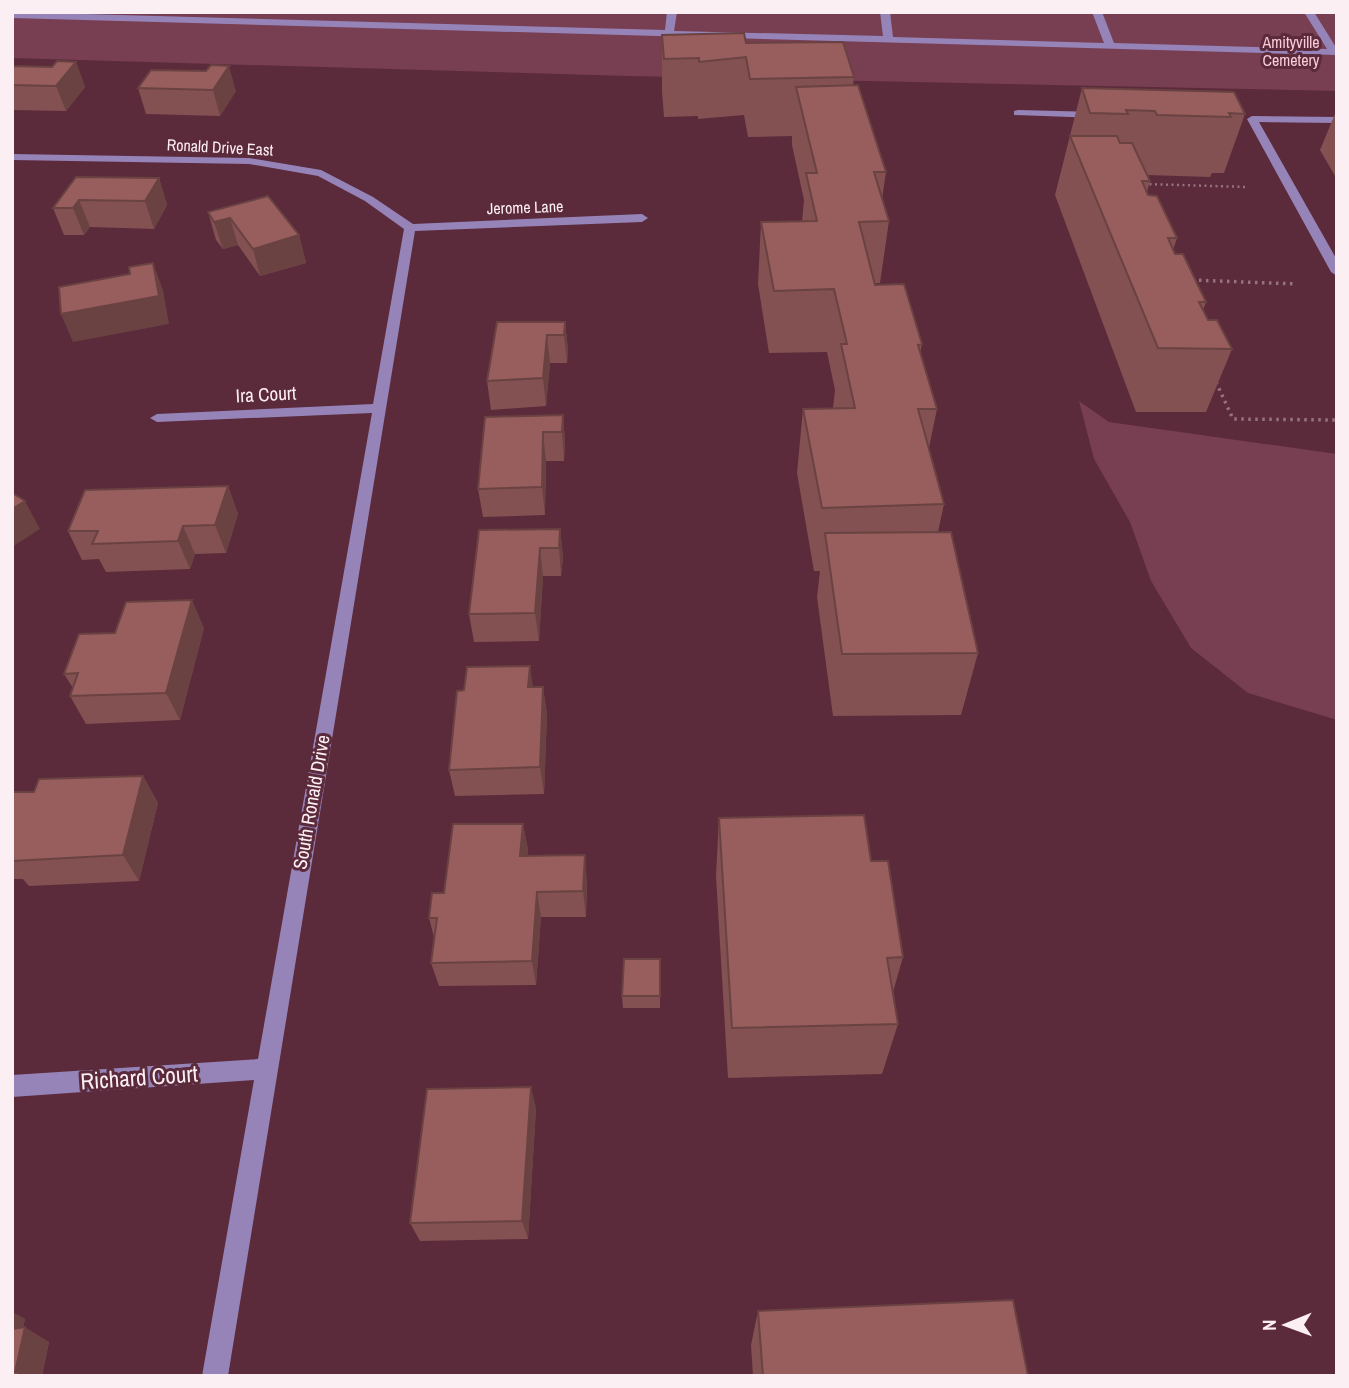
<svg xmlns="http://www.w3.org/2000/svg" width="1349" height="1388" font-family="'Archivo Narrow',sans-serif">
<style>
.green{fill:#783e52}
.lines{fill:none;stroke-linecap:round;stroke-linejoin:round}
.path-far1{stroke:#97737f;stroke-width:2.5;stroke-dasharray:2 3.5;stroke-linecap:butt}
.path{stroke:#97737f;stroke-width:3.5;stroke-dasharray:2.5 4.5;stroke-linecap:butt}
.minor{fill:#9684b9;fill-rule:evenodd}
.wall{fill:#835151}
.shaded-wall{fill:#6a4242}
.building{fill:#985e5e;stroke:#6a4242;stroke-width:2}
.labels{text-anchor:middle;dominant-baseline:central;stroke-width:6;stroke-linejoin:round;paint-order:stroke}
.far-park-label{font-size:16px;fill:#fccbd9;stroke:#5b2a3b}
.far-street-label{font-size:16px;fill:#fceff3;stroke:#5b2a3b}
.street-label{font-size:19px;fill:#fceff3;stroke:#5b2a3b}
.near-street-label{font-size:23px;fill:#fceff3;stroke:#5b2a3b}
</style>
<rect width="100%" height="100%" fill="#5b2a3b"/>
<path class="green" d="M 12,12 L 1337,12 L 1337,91 L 628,76 L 12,58 Z
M 1079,401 L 1109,422 L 1337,454 L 1337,720 L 1248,693 L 1191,648 L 1151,581 L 1130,522 L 1094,459 Z"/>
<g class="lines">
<path class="path-far1" d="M 1144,184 L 1247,187"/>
<path class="path" d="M 1192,280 L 1296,284
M 1216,382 L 1233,419 L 1337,420"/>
<path class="minor" d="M 12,12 L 665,30 L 667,12 L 677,12 L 674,31 L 883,36 L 880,12 L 890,12 L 893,37 L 1104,43 L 1092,12 L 1102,12 L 1114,43 L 1327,49 L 1304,12 L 1314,12 L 1337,49 L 1337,55 L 12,18 Z
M 1018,110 L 1098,112 L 1103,115 L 1098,118 L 1014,115 L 1014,111 Z
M 1252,116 L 1337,117 L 1337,123 L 1259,122 L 1337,260 L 1337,276 L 1331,272 L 1247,119 Z
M 12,154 L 249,158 L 321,170 L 373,197 L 413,224 L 642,214 L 648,218 L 642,222 L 415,231 L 228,1376 L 202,1376 L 254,1080 L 12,1097 L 12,1075 L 258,1059 L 372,413 L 157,422 L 150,418 L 157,414 L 373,404 L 404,229 L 365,201 L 318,176 L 249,164 L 12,160 Z"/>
</g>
<path class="wall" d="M 662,35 L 746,43 L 854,77 L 853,85 L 886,172 L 882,199 L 889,221 L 880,283 L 875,283 L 922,344 L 920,354 L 937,409 L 929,448 L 944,504 L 938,532 L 978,653 L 961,715 L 833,716 L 817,597 L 820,571 L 814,571 L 797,473 L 803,409 L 833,408 L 835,390 L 827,352 L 769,353 L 758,284 L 761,222 L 802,221 L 804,200 L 792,145 L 792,136 L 748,137 L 744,115 L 698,119 L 698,116 L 664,117 L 662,91 Z
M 76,62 L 85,87 L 66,111 L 12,110 L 12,66 L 52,67 Z
M 151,70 L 236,91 L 220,116 L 146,114 L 138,88 Z
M 1082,88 L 1245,114 L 1224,173 L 1212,173 L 1210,177 L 1147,175 L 1150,181 L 1147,192 L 1177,238 L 1173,250 L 1206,302 L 1203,310 L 1208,320 L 1232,349 L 1206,412 L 1136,412 L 1055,195 Z
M 1337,109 L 1337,176 L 1335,176 L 1320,150 Z
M 159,178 L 167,205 L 154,229 L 90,227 L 84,235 L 64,235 L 53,208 Z
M 208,212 L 299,235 L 306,263 L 260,276 L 238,245 L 223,249 L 216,240 Z
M 565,322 L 568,350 L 567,363 L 550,363 L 546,406 L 491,410 L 487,381 Z
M 563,415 L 565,443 L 564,461 L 546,461 L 545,515 L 483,517 L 478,489 Z
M 228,486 L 238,514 L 226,553 L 195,554 L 190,569 L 106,572 L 99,559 L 82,560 L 68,531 Z
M 560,529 L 563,557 L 561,576 L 543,576 L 539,641 L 474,642 L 469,614 Z
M 204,628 L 180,720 L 86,724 L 70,696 L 73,688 L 64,674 L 115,633 Z
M 533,687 L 543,687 L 547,715 L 544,794 L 455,796 L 449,770 Z
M 143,776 L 158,803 L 139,881 L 29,886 L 23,879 L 12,879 L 12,792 L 34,792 Z
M 719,818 L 871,861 L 903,957 L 893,992 L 898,1024 L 882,1074 L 728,1078 L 716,876 Z
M 523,824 L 528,850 L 527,856 L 587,881 L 586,917 L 541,917 L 536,985 L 439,986 L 431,963 L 434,937 L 429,918 L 444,893 Z
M 660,959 L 660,1008 L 623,1008 L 622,996 Z
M 536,1108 L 528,1239 L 420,1241 L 410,1223 Z
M 758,1311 L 1028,1376 L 753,1376 L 751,1345 Z
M 12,1312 L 25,1319 L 23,1328 L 49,1342 L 42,1376 L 12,1376 Z"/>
<path class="shaded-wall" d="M 76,62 L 85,87 L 66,111 L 56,86 Z
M 229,66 L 236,91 L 220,116 L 213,90 Z
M 159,178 L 167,205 L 154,229 L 145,201 Z
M 79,200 L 90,227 L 84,235 L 73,208 Z
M 230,218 L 238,245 L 223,249 L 214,222 Z
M 299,235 L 306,263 L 260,276 L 253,249 Z
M 153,263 L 163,290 L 169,324 L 73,342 L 61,314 Z
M 565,322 L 568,350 L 567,363 L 564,335 Z
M 547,335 L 550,363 L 546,406 L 543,378 Z
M 563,415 L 565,443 L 564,461 L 562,432 Z
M 543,432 L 546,461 L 545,515 L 542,487 Z
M 228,486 L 238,514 L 226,553 L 215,525 Z
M 25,501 L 40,529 L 12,547 L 12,509 Z
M 183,526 L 195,554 L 190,569 L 178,541 Z
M 560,529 L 563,557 L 561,576 L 559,548 Z
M 540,548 L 543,576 L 539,641 L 535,613 Z
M 192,600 L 204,628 L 180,720 L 166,693 Z
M 530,666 L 534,694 L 528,687 Z
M 543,687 L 547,715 L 544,794 L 540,767 Z
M 143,776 L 158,803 L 139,881 L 123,855 Z
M 523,824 L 528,850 L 524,882 L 520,856 Z
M 585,855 L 587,881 L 586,917 L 583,891 Z
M 537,892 L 541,917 L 536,985 L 532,961 Z
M 531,1087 L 536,1108 L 528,1239 L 522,1221 Z
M 12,1312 L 25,1319 L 18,1345 L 12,1342 Z
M 25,1327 L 49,1342 L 42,1376 L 22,1376 L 15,1372 Z"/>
<path class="building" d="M 744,33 L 746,43 L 843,42 L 854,77 L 750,79 L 746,57 L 699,62 L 699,58 L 664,59 L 662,35 Z
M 57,61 L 76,62 L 56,86 L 12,85 L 12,66 L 52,67 Z
M 211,65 L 229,66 L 213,90 L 138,88 L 151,70 L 206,71 Z
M 858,85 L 886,172 L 874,172 L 889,221 L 859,222 L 875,285 L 904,284 L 922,344 L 918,345 L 937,409 L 918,409 L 944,504 L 822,508 L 803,409 L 855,408 L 841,344 L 847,344 L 834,289 L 774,291 L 761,222 L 817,221 L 806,173 L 817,173 L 796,87 Z
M 1082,88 L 1234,92 L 1245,114 L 1229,113 L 1231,117 L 1157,115 L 1155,111 L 1126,110 L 1128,114 L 1090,113 Z
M 1070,136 L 1117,136 L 1120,143 L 1132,143 L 1150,181 L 1142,181 L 1148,195 L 1157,196 L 1177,238 L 1168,238 L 1175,254 L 1183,254 L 1206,302 L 1199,302 L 1208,320 L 1217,320 L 1232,349 L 1158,348 Z
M 76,177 L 159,178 L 145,201 L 79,200 L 73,208 L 53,208 Z
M 268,196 L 299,235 L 253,249 L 230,218 L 214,222 L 208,212 Z
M 153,263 L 159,296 L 61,314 L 59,287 L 130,274 L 129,267 Z
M 497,322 L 565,322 L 564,335 L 547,335 L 543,378 L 487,381 Z
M 563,415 L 562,432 L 543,432 L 542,487 L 478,489 L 485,417 Z
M 228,486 L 215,525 L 183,526 L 178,541 L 92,544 L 98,531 L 68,531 L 85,490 Z
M 12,493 L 25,501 L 12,509 Z
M 560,529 L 559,548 L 540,548 L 535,613 L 469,614 L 479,530 Z
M 951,532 L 978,653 L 842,654 L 825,533 Z
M 192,600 L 166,693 L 70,696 L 78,673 L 64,674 L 79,634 L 115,633 L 126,602 Z
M 530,666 L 528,687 L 543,687 L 540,767 L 449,770 L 457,691 L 464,690 L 467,667 Z
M 143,776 L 123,855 L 12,861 L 12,792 L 34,792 L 39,779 Z
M 864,815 L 871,861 L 888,861 L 903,957 L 887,958 L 898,1024 L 732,1028 L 719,818 Z
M 453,824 L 523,824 L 520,856 L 585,855 L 583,891 L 537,892 L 532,961 L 431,963 L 437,918 L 429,918 L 432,893 L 444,893 Z
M 624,959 L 660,959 L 660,996 L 622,996 Z
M 531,1087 L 522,1221 L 410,1223 L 427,1089 Z
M 1013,1300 L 1028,1376 L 763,1376 L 758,1311 Z
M 25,1327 L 15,1372 L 12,1372 L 12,1329 Z"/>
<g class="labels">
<g class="far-park-label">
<text x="1291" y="42">Amityville<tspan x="1291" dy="18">Cemetery</tspan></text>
</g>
<g class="far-street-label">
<text transform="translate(220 147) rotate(3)">Ronald Drive East</text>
<text transform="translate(525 207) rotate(-2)">Jerome Lane</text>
</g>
<g class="street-label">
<text transform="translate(266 394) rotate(-3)">Ira Court</text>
<text transform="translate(311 802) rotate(-80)">South Ronald Drive</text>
</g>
<g class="near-street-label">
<text transform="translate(139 1077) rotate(-4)">Richard Court</text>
</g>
</g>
<rect width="1349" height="1388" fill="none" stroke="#fceff3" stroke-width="28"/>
<g transform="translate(1286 1325) rotate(269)" stroke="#5b2a3b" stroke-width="5" paint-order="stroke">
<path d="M0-5L12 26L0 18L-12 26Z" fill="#fceff3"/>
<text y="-10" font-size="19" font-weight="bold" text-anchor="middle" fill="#fceff3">N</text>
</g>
</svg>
